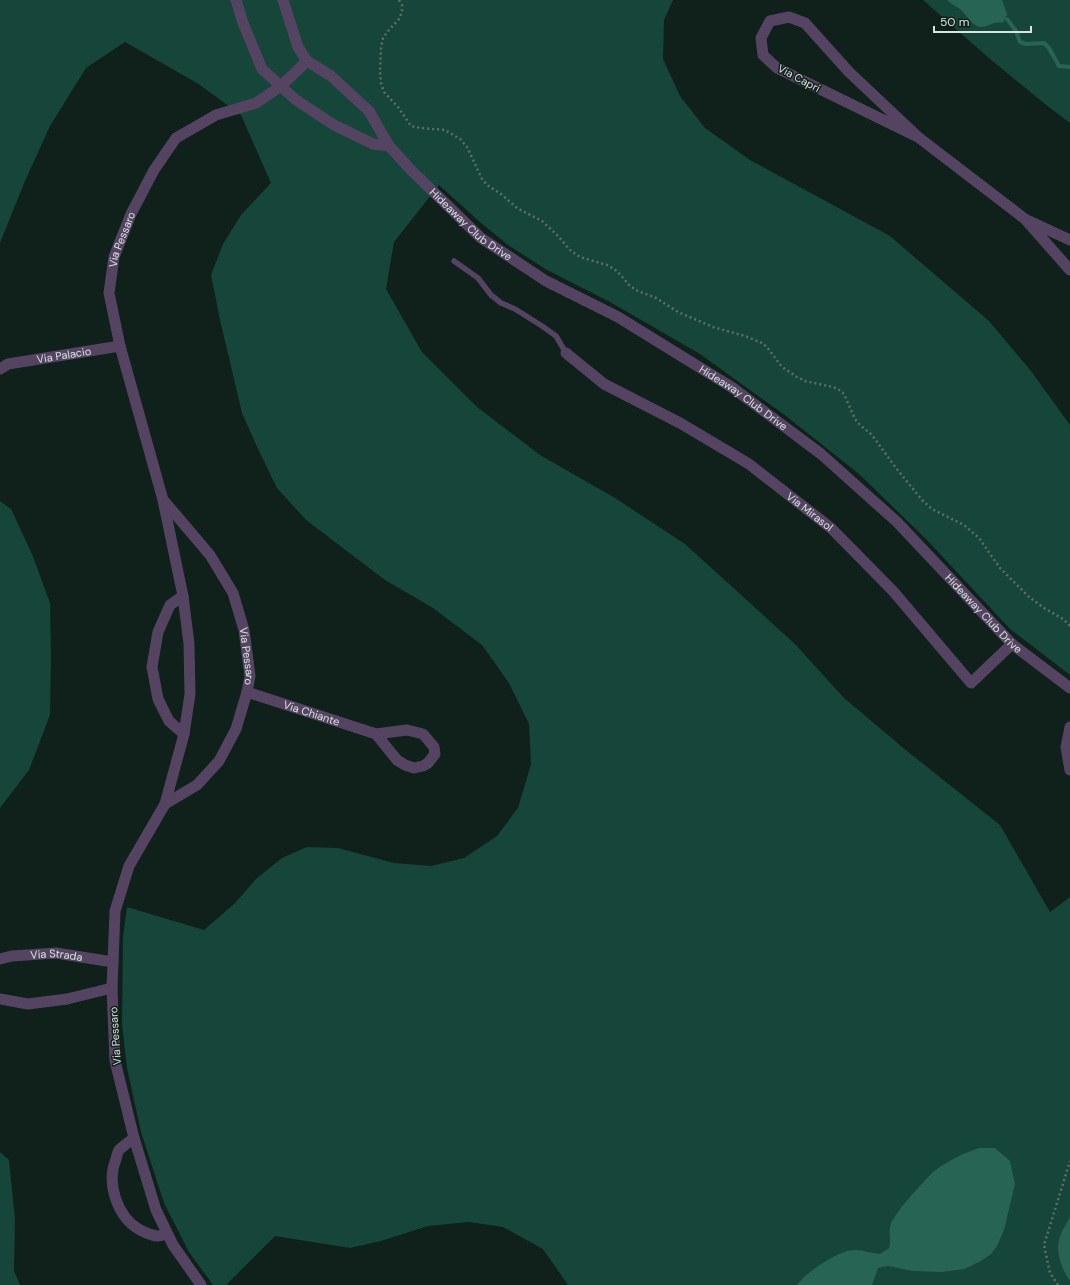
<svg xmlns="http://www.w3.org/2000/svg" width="1070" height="1285" font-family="'DM Sans',sans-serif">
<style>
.green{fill:#154639}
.water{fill:#286454}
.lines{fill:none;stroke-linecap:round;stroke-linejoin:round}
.stream{stroke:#286454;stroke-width:4}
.path{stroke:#606e69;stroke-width:2.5;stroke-dasharray:2 3;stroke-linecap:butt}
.service{stroke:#554461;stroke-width:5.5}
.minor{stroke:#554461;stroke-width:11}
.labels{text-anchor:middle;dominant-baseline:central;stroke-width:3;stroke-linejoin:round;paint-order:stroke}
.street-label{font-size:11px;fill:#d9e4e0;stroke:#10201b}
</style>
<rect width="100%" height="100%" fill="#10201b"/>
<path class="green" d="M 0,0 L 673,0 L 664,20 L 663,59 L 680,96 L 705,128 L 750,160 L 890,236 L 989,321 L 1031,371 L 1070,425 L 1070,675 L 1010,629 L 927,540 L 859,474 L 786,416 L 700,354 L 610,302 L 547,270 L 508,245 L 481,223 L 439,185 L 394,242 L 386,289 L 422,352 L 477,407 L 540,455 L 615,498 L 685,544 L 795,644 L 844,698 L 907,751 L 1000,825 L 1050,912 L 1070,897 L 1070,1285 L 568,1285 L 543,1249 L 503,1227 L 469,1222 L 428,1226 L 381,1241 L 350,1248 L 275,1236 L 226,1285 L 213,1285 L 189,1252 L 164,1203 L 141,1132 L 127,1068 L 122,1024 L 123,937 L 127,907 L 204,930 L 234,904 L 256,879 L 282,858 L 307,847 L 338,848 L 394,863 L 431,866 L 464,858 L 497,836 L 518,808 L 531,764 L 529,724 L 509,683 L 482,645 L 433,608 L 385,580 L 306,520 L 277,488 L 258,449 L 242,413 L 220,320 L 211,275 L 223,244 L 241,215 L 271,183 L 241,115 L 197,83 L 125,42 L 86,68 L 50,126 L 25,181 L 0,243 Z
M 923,0 L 1070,0 L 1070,123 L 1045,104 L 990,59 Z
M 0,501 L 11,509 L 32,554 L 50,603 L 51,657 L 50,715 L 29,770 L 0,808 Z
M 0,1152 L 9,1160 L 15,1219 L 14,1271 L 20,1285 L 0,1285 Z"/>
<path class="water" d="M 947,0 L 1002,0 L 1007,14 L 1003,23 C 993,21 991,26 982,27 C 972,27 967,15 960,9 C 956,6 951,4 947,0 Z
M 980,1148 L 995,1148 L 1010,1161 L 1015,1184 L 1004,1230 L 997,1246 L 991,1254 L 979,1262 L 964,1269 L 942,1272 L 913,1271 L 888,1266 L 878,1268 L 872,1285 L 797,1285 C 805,1273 840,1249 855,1250 C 863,1250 871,1253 880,1254 L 889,1248 C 892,1239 887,1231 892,1221 C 897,1212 904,1204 910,1197 C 917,1189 924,1181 931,1174 C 942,1164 965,1152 980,1148 Z
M 1070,1217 L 1070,1281 C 1061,1268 1054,1249 1061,1234 C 1063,1228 1067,1223 1070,1217 Z"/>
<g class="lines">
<path class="stream" d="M 1007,19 L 1016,31 L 1020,42 L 1026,44 L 1044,43 L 1049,48 L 1059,66 L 1070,67"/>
<path class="path" d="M 399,0 L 402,5 L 402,12 L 399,19 L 388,31 L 383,38 L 381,48 L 380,72 L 381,83 L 384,92 L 398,107 L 411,126 L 421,128 L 445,130 L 460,139 L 467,147 L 482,179 L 487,185 L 501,194 L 517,208 L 542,221 L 557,235 L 571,251 L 580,257 L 607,265 L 617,271 L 630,286 L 638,291 L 656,298 L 678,312 L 713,327 L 745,336 L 762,343 L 767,347 L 782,367 L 797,377 L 805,381 L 833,387 L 838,389 L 844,394 L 855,419 L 860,425 L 872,435 L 896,468 L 922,500 L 932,509 L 964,525 L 979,538 L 1000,568 L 1028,596 L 1044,608 L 1063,619 L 1070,626
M 1058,1285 L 1050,1273 L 1044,1245 L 1070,1161"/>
<path class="service" d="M 454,261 L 478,278 L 491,295 L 501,303 L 515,309 L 542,326 L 556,336 L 566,353"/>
<g class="minor">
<path d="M 236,0 L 243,23 L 262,69 L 296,100 L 334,125 L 373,144 L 389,146"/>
<path id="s1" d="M 283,0 L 298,47 L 307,61 L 331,76 L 369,111 L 389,146 L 412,171 L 481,238 L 546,281 L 618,317 L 733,388 L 821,454 L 897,522 L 1012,644 L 1070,688"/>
<path d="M 918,137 L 777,68 L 763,55 L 761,38 L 770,21 L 789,17 L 805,23 L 849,72 L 918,137 L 1025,219 L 1070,270"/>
<path d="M 1029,221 L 1070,240"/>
<path id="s2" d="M 566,353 L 604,384 L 680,423 L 749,464 L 831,528 L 893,591 L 971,683 L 1012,644"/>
<path id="s3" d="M 0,369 L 8,364 L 120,346"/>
<path id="s4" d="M 165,502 L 210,555 L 233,593 L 244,630 L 250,676 L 247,692 L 236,729 L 219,761 L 197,785 L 165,804"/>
<path d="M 183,596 L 170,605 L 158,632 L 152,667 L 158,699 L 169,721 L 184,734"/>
<path id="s5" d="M 247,692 L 376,734 L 407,730 L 423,734 L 434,747 L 435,754 L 428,763 L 423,766 L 414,768 L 405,765 L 397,760 L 376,734"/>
<path d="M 1070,727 L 1066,747 L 1070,770"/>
<path id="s6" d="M 0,959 L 12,956 L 56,953 L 113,962"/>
<path d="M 0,999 L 28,1004 L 67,999 L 112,988"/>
<path d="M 134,1138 C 129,1142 123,1146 119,1150 C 117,1153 117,1156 116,1159 C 106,1183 117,1217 140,1230 C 146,1233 152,1236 158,1236 C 161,1236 164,1234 167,1234"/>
<path id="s7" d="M 201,1285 L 173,1245 L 156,1210 L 134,1138 L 115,1061 L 112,988 L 115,911 L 129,866 L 165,804 L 184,734 L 190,694 L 189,644 L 183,596 L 163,500 L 120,346 L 109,293 L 114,257 L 131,214 L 154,170 L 176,138 L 216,115 L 256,103 L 281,86 L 307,61"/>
</g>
</g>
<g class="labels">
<g class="street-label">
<text transform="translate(799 78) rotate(28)">Via Capri</text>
<text stroke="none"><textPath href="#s1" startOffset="300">Hideaway Club Drive</textPath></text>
<text stroke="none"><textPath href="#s7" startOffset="1090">Via Pessaro</textPath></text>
<text stroke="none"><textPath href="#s3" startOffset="66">Via Palacio</textPath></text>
<text stroke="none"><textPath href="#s1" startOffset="624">Hideaway Club Drive</textPath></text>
<text stroke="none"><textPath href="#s2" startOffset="292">Via Mirasol</textPath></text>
<text stroke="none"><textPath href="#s1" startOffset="948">Hideaway Club Drive</textPath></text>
<text stroke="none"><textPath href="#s4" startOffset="179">Via Pessaro</textPath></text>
<text stroke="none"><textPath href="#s5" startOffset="68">Via Chiante</textPath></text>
<text stroke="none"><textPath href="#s6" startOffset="57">Via Strada</textPath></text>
<text transform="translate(115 1036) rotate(-94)">Via Pessaro</text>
</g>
</g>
<path d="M934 26v6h97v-6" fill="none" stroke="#d9e4e0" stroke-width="2"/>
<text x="940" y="26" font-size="12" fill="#d9e4e0" stroke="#10201b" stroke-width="3" paint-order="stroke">50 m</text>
</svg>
